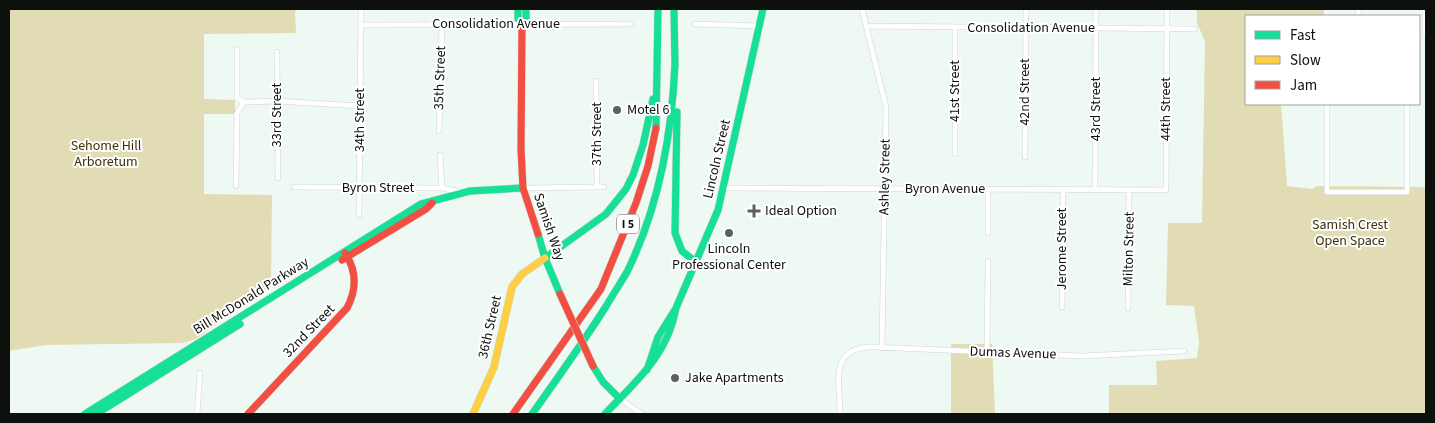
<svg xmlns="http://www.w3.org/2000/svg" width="1435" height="423" font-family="'Source Sans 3',sans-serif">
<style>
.green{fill:#e2dcb4}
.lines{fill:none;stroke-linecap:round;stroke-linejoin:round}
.street-casing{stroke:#cdd5d1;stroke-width:6}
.fast-casing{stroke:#cdd5d1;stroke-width:8}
.slow-casing{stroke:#cdd5d1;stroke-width:8}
.jam-casing{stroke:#cdd5d1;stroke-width:8}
.street{stroke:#fdfefd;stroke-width:5}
.fast{stroke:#16e098;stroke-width:7}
.slow{stroke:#ffcf43;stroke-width:7}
.jam{stroke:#f24e42;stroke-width:7}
.jam-bridge-casing{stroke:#cdd5d1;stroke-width:8;stroke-linecap:butt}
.jam-bridge{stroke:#f24e42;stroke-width:7}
.poi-dot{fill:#5b625e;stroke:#fff;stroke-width:2}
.labels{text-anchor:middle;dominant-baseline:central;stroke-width:4;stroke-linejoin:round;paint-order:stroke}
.shield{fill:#fff;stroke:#555856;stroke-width:1}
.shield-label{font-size:12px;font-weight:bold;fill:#0c110e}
.street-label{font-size:14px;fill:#0c110e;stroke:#fff}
.poi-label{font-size:14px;fill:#0c110e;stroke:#fff;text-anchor:start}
.park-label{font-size:14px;fill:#3a3008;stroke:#fff}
</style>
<rect width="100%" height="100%" fill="#eff9f4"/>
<path class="green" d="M 9,9 L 298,9 L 295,12 L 296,33 L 204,34 L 204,99 L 235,100 L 235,114 L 204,114 L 204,194 L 272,195 L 271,286 L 196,339 L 183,343 L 45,345 L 9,351 Z
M 1197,9 L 1324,9 L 1324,16 L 1246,16 L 1246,104 L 1281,104 L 1287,186 L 1312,189 L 1317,186 L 1426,187 L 1426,414 L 1109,414 L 1109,385 L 1157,385 L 1156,361 L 1197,358 L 1199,342 L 1194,306 L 1166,305 L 1168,223 L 1202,223 L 1205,41 L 1197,23 Z
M 951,344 L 992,344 L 995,414 L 951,414 Z"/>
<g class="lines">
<g class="street-casing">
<path id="street" d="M 862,9 L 886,107 L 882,348
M 1358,9 L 1359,16
M 695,24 L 759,26
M 361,25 L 631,24
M 866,26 L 1195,29
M 1425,35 L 1425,9
M 237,49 L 237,98 L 244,102 L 277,101 L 360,106
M 277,52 L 278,178
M 596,81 L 597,187
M 1327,104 L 1327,192 L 1407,192 L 1407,104
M 439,131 L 442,24
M 955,154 L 955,27
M 440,155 L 442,188
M 1025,157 L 1026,9
M 236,186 L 237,113 L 244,102
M 294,187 L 442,188 L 461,192
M 523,188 L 604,187
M 723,188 L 1166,190 L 1167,9
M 988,189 L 988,233
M 1095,190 L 1096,9
M 359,215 L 361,9
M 1062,307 L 1063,190
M 1128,308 L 1129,190
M 987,352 L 988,261
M 620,399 L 642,414
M 197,414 L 200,373
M 840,414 C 840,381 828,346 875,347 L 1083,356 L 1184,351"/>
</g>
<g class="fast-casing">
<path id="fast" d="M 518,9 L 518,19 L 522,24
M 674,9 L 675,67
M 522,24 L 526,19 L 526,9
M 677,112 L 675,233 L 682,251 L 697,263
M 656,128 L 658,9
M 538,234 L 545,258 L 560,294
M 545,258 L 606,214 L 626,189 L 633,175 L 643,145 L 653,99
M 593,366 L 603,382 L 620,399
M 647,370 L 658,337 L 676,308 L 718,210 L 763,9
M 85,414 L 421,204 L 470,191 L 523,188
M 96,414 L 240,324
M 532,414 C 557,379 582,344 605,308 C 612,296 620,284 627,272 C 659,207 672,135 675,63
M 605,414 C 636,381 668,355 676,308"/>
</g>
<g class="slow-casing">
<path id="slow" d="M 473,414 L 494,367 L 512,287 L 522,274 L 545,258"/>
</g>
<g class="jam-casing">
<path id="jam" d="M 522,24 L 521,149 L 523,188 L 538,234
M 342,260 L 426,209 L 432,203
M 248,414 L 347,308 C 357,289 357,271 345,253
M 513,414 L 601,289 L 636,203 L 648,166 L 656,128"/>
</g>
<use href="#street" class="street"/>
<use href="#fast" class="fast"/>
<use href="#slow" class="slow"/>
<use href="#jam" class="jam"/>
<g class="jam-bridge-casing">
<path id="jam-bridge" d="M 560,294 L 593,366"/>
</g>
<use href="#jam-bridge" class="jam-bridge"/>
</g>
<g class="poi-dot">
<circle cx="617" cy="110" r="5"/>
<path d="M751.5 203.5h5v5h5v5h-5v5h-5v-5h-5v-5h5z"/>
<circle cx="729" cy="233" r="5"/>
<circle cx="675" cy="378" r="5"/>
</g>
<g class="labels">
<rect class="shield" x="617" y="214.5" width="22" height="19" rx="4"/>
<g class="shield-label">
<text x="628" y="224">I 5</text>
</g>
<g class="street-label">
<text x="496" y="24">Consolidation Avenue</text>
<text x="1031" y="28">Consolidation Avenue</text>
<text transform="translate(440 78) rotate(-88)">35th Street</text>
<text transform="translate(955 91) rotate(-90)">41st Street</text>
<text transform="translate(1025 92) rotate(-90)">42nd Street</text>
<text transform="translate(1096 109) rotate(-90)">43rd Street</text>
<text transform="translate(1166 109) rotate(-90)">44th Street</text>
<text transform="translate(277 115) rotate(-90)">33rd Street</text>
<text transform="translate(360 120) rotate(-90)">34th Street</text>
<text transform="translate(597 134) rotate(-90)">37th Street</text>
<text transform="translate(717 159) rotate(-77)">Lincoln Street</text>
<text transform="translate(885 177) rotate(-89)">Ashley Street</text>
<text x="378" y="188">Byron Street</text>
<text x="945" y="189">Byron Avenue</text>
<text transform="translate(549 227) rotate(71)">Samish Way</text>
<text transform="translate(1062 249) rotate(-90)">Jerome Street</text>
<text transform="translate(1129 249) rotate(-89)">Milton Street</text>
<text transform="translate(251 296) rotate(-32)">Bill McDonald Parkway</text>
<text transform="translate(490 327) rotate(-77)">36th Street</text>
<text transform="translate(309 331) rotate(-46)">32nd Street</text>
<text transform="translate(1013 353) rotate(2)">Dumas Avenue</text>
</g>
<g class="poi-label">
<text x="627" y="110">Motel 6</text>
<text x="765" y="211">Ideal Option</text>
<text x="729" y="249" text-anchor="middle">Lincoln<tspan x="729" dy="16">Professional Center</tspan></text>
<text x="685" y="378">Jake Apartments</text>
</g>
<g class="park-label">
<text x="106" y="146">Sehome Hill<tspan x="106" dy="16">Arboretum</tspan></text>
<text x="1350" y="225">Samish Crest<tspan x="1350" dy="16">Open Space</tspan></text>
</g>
</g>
<rect width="1435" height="423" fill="none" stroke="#0c110e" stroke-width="20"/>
<rect x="1245" y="15" width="175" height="90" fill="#ffffff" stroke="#9ea09f"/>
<rect x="1255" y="31" width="25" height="8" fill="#16e098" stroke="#9ea09f"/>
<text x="1290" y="40" font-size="15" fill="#0c110e">Fast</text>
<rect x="1255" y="56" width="25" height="8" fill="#ffcf43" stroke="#9ea09f"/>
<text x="1290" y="65" font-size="15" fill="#0c110e">Slow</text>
<rect x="1255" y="81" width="25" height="8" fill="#f24e42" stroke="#9ea09f"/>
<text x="1290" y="90" font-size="15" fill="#0c110e">Jam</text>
</svg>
